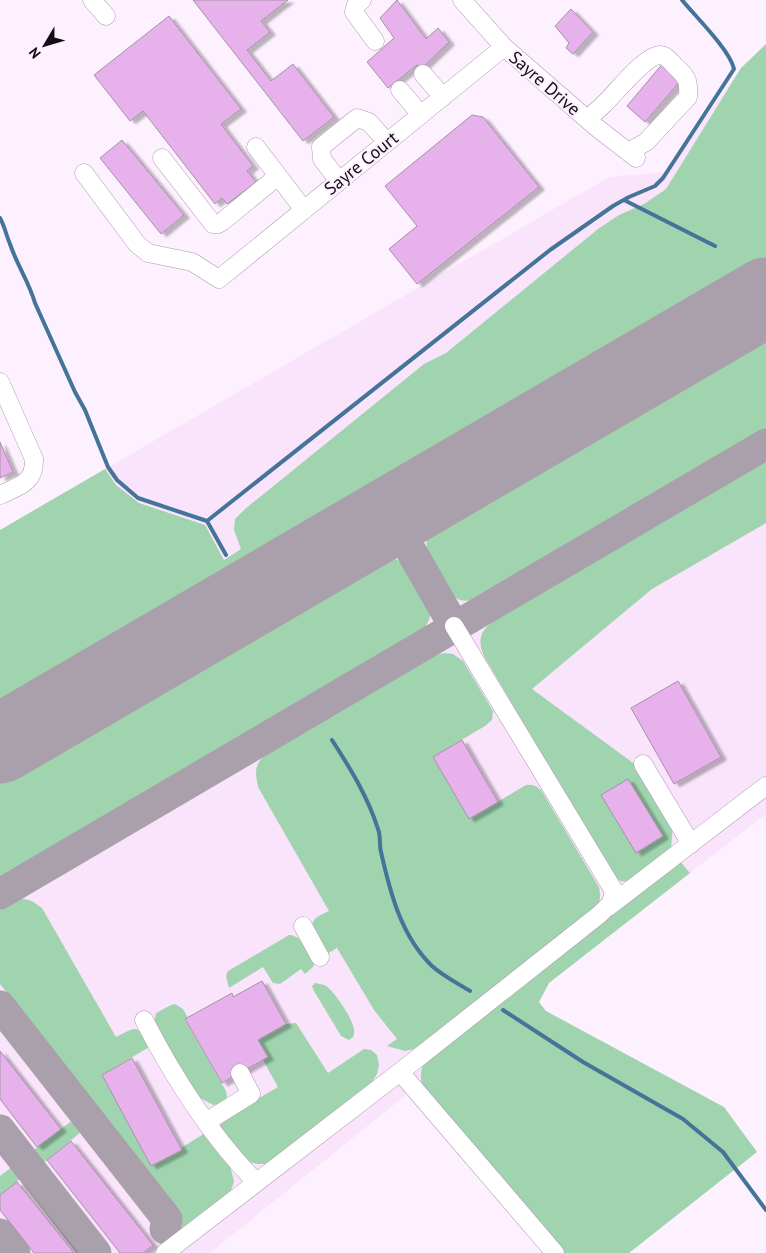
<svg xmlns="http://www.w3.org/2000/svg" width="766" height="1253" font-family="'PT Sans',sans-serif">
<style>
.built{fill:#fae4fb}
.green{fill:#a0d4af}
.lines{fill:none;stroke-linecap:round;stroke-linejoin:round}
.stream{stroke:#447497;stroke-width:4}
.taxiway{stroke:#aaa0ab;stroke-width:31}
.runway{stroke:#aaa0ab;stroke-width:79}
.building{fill:#e7b1ec;stroke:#a591a7;filter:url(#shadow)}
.minor-casing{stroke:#ab98ad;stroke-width:19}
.minor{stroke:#fff;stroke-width:18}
.labels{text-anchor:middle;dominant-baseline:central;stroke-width:4;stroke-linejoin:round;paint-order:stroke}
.street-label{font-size:18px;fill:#140d14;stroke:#fef1ff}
</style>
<defs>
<filter id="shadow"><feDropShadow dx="5.5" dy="3" stdDeviation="1" flood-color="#0004"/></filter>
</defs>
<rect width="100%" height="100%" fill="#fef1ff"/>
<path class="built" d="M 766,44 L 766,814 L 441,1067 L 210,1253 L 0,1253 L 0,530 L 609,177 L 666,172 L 741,68 Z"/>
<path class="green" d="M 766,44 L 766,274 L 0,723 L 0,530 L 105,469 L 116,485 L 139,503 L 205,525 L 224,560 L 241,549 L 234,530 L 235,519 L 245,509 L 424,364 L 446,353 L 598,229 L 619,215 L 644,204 L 666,189 L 741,68 Z
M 766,321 L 766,429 L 478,598 C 469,602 461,602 453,596 C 448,592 445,585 442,580 C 433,565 422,548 428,530 C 432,519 440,513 448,506 Z
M 766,461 L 766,523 L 652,589 L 532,689 L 636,765 L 673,822 L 671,850 C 660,858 640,878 627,881 C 621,883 617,879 613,875 L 484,656 C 472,630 493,621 512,609 Z
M 377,554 C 387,555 395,557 403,564 C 412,572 428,596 430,608 C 432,615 428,624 423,630 L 288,712 L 235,746 L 0,885 L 0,770 L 355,561 Z
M 444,653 L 453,654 L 463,661 L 493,711 L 492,720 L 485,726 L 433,757 L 469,819 L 526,785 C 533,784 536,786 541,790 L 599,887 C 602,901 599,905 588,914 L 414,1049 L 405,1051 L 387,1046 L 397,1039 L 374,1010 L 337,948 L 327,954 C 323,947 308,927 314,920 C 317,916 325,913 329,911 L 258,787 C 255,772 254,765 266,754 L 432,656 Z
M 679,860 L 690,873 L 549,983 L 539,1002 L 546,1011 L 724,1107 L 757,1152 L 629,1253 L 563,1253 L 423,1088 C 420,1078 420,1072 424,1062 Z
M 20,898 L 32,901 L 42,908 L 116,1037 C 138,1026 136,1024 151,1046 L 102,1075 L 151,1166 L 181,1150 L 181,1148 L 205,1133 L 230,1166 L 234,1181 L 231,1191 L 219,1202 L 175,1235 L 169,1229 L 182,1218 L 0,984 L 0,906 L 13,899 Z
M 289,935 C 303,936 310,951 315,962 L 313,967 L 305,974 L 301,969 L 280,984 L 273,983 L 263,967 L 229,988 L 226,976 L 228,971 Z
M 315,983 C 319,984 323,984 326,986 C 335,992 357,1024 354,1034 C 353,1038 352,1038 349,1040 L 341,1036 L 314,991 L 312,986 Z
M 175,1004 L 183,1009 L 188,1018 L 185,1020 L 226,1091 L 227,1097 L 224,1102 L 219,1104 L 213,1105 L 197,1096 L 154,1022 L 156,1013 L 171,1005 Z
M 296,1023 L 328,1073 L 364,1049 L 371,1050 L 377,1055 L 379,1065 L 377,1074 L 372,1082 L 273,1163 C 242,1169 237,1150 220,1128 L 221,1122 L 225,1118 L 278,1087 L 263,1060 L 268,1057 L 258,1040 L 286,1024 Z
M 78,1116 L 87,1127 L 41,1165 L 38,1164 L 31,1156 L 31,1152 Z
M 18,1165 L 23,1167 L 24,1176 L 0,1195 L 0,1176 L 13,1166 Z"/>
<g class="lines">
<path class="stream" d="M 624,200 L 715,246
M 0,218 C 5,227 6,235 10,244 C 17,265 29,282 35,303 L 75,392 L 85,410 L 108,467 L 117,480 L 138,498 L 207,521 L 226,555
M 207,521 L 550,250 L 613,206 L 629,197 L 655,186 L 663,178 L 734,69 C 730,50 695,16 682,0
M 332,740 C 350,768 368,797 378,829 C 381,836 379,844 381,852 C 390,892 401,936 432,966 C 443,976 457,983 470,991
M 503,1010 L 583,1062 L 683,1119 L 723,1152 L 766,1210"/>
<path class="taxiway" d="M 391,516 L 454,626
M 0,894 L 766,444
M 0,1006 L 167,1219 L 165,1229
M 0,1130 L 96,1253
M 0,1234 L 15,1253"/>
<path class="runway" d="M 0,744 L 766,297"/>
</g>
<path class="building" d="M 193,0 L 288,0 L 261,21 L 270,32 L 247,50 L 271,81 L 293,64 L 334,117 L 303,141 Z
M 397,0 L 426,39 L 438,28 L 449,42 L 422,68 L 417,65 L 388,88 L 367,62 L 394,38 L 380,18 Z
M 571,9 L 593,32 L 573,54 L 566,48 L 569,43 L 555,26 Z
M 169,16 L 241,109 L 221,124 L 253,166 L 247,171 L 256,182 L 227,204 L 222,198 L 215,204 L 143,111 L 130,121 L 94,75 Z
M 664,62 L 682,79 L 645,122 L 627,106 Z
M 472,115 L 483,117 L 539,187 L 417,284 L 389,249 L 417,226 L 385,186 Z
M 122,140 L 184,215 L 161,234 L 100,158 Z
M 0,442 L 13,472 L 0,478 Z
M 678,681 L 721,757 L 674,784 L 631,708 Z
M 462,740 L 498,802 L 469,819 L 433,757 Z
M 628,779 L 663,836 L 636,853 L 601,795 Z
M 262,981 L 286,1024 L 258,1040 L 268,1057 L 222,1083 L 185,1019 L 232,993 L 233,997 Z
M 0,1051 L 61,1129 L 37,1147 L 0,1099 Z
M 132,1058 L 182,1150 L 151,1166 L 102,1075 Z
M 71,1141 L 153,1245 L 143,1253 L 120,1253 L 47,1160 Z
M 17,1182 L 74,1253 L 34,1253 L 0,1210 L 0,1195 Z"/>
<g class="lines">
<g class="minor-casing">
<path id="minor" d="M 92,0 L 106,16
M 362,0 L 356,5 L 354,12 L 375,41
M 462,0 L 504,47 L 596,127 L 636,158
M 423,74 L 443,97
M 400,90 L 421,115
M 587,119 C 593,114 599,109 604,104 C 616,93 644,56 660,55 C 666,55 671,62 675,66 C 687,77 689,80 688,97 L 646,142 L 628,152
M 256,147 L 304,210
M 162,158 L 213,224 L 218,224 L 223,221 L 278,176
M 84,173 L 137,244 L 148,253 L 192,262 L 219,279 L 504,47
M 339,181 L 322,159 L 321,147 L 357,118 L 369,122 L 387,142
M 0,382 L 34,459 C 35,483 19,486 0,495
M 643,764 L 691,844
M 608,907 L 766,786
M 303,926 L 320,957
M 144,1020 C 174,1078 210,1135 256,1182
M 400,1072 L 555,1253
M 206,1122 L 251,1094 L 240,1073
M 165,1253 L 400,1072 L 600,914 L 611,903 L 614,891 L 454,626"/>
</g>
<use href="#minor" class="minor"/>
</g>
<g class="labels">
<g class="street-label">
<text transform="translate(545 83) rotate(41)">Sayre Drive</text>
<text transform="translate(361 163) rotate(-39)">Sayre Court</text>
</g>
</g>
<g transform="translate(45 45) rotate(232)" stroke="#fef1ff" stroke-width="4" paint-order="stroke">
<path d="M0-4L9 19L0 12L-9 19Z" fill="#140d14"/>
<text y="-8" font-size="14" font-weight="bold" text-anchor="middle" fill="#140d14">N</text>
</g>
</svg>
